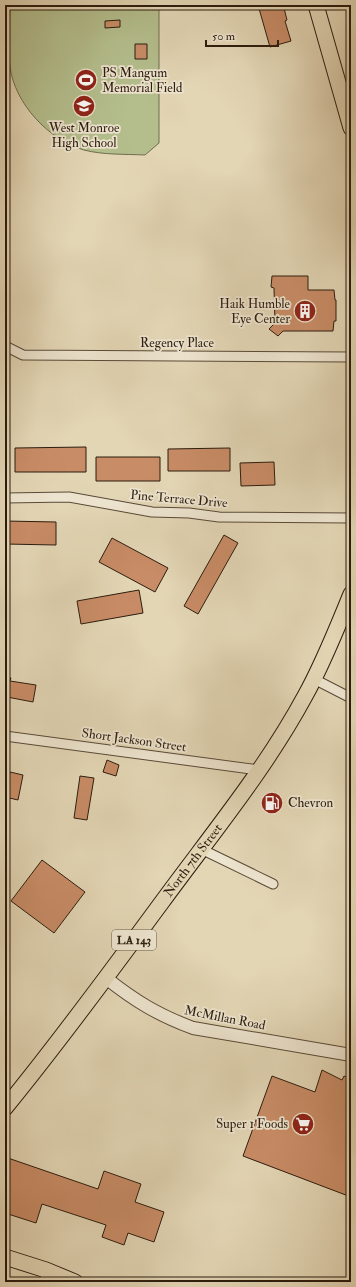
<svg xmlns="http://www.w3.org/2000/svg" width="356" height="1287" font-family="'IM FELL Double Pica',serif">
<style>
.green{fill:#b4be8d;stroke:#706d4e}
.building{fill:#c88c66;stroke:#2b1c0e}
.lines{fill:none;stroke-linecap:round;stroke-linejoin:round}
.minor-casing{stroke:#594a38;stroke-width:11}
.tertiary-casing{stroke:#594a38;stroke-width:14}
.primary-casing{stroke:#2b1c0e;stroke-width:17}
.minor{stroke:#ede4cf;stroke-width:9}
.tertiary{stroke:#ede4cf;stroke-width:12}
.primary{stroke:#e3d6b5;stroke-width:15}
.labels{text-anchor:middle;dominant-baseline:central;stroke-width:3.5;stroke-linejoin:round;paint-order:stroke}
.shield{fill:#ede4cf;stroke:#655848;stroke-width:1}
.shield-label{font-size:12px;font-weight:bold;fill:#2b1c0e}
.poi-label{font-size:13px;fill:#2b1c0e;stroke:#ede4cf;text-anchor:start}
.street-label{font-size:13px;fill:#2b1c0e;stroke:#ede4cf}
</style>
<rect width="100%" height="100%" fill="#e3d6b5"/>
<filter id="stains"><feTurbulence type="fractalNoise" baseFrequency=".005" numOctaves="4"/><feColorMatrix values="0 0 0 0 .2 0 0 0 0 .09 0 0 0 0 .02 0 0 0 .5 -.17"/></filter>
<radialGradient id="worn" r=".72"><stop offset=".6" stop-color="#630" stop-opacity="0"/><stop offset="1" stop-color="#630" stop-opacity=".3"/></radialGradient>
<path class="green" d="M 159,5 L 159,143 L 145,155 C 125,154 103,155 84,150 C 49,140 15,104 10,67 C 8,47 9,26 10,6 Z"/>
<path class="building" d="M 258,5 L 281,5 L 282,9 L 284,8 L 287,20 L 285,21 L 291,41 L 270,47 Z
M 120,20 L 120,27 L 105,28 L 105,21 Z
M 135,44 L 147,44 L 147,59 L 135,59 Z
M 272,276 L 308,276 L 308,290 L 334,290 L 335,300 L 336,300 L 336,321 L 334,321 L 333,331 L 283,331 L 278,336 L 269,329 L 275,323 L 274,288 L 271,287 Z
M 86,447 L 86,472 L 15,472 L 15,448 Z
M 230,448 L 230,471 L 168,471 L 168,449 Z
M 96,457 L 160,457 L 160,481 L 96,481 Z
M 274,462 L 275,485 L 241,486 L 240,463 Z
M 5,521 L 56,522 L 56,545 L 5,544 Z
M 224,535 L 238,543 L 198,614 L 184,606 Z
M 112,538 L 168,568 L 155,592 L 99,562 Z
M 139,590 L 143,613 L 81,624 L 77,601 Z
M 5,677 L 11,678 L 10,681 L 36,685 L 33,702 L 7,697 L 6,700 L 5,700 Z
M 107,760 L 119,765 L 116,776 L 103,772 Z
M 10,772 L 23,775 L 18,800 L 5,797 Z
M 80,776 L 94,778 L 87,820 L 74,818 Z
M 274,792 L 282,798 L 271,814 L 263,808 Z
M 42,860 L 85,892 L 54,933 L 11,901 Z
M 322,1070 L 342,1080 L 344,1076 L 351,1079 L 351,1197 L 243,1156 L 272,1076 L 315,1092 Z
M 5,1157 L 98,1189 L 104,1171 L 141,1184 L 135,1202 L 164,1212 L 154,1242 L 128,1233 L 124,1245 L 102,1237 L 106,1225 L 42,1204 L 36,1223 L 5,1213 Z"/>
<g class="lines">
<g class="minor-casing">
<path id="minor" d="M 5,346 L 23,355 L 351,357
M 5,498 L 69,497 L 152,512 L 189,513 L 219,517 L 351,518
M 314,679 L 351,698
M 5,736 L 259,770
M 201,849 L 273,884
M 45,1282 L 46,1270"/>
</g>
<g class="tertiary-casing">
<path id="tertiary" d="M 106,978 C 135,1001 158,1015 193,1028 L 351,1055"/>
</g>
<g class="primary-casing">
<g id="primary">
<path d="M 316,5 L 351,128"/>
<path id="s1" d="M 5,1108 C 60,1041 111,971 162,902 C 211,835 265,770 305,696 C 323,664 337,628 351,594"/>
<path d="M 5,1257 L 46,1270 L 75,1282"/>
</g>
</g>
<use href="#minor" class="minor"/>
<use href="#tertiary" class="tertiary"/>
<use href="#primary" class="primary"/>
</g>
<defs>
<g id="stadium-disc" transform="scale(1.15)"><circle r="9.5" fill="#8f2418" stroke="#ede4cf"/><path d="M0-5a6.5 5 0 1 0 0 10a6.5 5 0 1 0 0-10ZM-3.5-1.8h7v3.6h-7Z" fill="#fff"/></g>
<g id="school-disc" transform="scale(1.15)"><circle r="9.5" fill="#8f2418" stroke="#ede4cf"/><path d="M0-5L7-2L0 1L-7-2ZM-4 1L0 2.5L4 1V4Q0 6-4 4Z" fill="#fff"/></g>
<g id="building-disc" transform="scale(1.15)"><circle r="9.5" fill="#8f2418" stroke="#ede4cf"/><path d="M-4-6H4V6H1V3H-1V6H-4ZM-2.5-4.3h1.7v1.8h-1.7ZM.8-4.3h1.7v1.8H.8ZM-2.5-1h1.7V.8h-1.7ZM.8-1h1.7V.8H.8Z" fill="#fff"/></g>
<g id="fuel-disc" transform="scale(1.15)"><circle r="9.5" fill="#8f2418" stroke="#ede4cf"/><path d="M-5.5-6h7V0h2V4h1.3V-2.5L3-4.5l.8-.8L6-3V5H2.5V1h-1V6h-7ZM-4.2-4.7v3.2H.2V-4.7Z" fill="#fff"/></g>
<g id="supermarket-disc" transform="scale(1.15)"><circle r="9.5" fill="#8f2418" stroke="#ede4cf"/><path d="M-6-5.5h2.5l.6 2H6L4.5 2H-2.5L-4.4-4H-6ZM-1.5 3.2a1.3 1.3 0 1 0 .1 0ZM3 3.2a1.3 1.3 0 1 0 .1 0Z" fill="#fff"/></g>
</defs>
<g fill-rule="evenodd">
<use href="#stadium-disc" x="86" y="80"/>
<use href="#school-disc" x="84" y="106"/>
<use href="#building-disc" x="305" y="311"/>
<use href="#fuel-disc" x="272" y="803"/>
<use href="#supermarket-disc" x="303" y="1124"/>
</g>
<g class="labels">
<rect class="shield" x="112" y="930" width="44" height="20" rx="3"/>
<g class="shield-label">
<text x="134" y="940">LA 143</text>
</g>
<g class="poi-label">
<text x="102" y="73">PS Mangum<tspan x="102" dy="15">Memorial Field</tspan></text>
<text x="84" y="128" text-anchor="middle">West Monroe<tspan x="84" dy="15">High School</tspan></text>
<text x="290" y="304" text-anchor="end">Haik Humble<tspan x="290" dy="15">Eye Center</tspan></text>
<text x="288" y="803">Chevron</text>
<text x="288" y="1124" text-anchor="end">Super 1 Foods</text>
</g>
<g class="street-label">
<text x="177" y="343">Regency Place</text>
<text transform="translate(179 499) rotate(5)">Pine Terrace Drive</text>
<text transform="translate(134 740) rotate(8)">Short Jackson Street</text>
<text stroke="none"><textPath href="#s1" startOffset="311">North 7th Street</textPath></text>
<text transform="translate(225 1018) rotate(11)">McMillan Road</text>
</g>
</g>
<rect width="356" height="1287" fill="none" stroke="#e3d6b5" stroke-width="20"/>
<rect x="6" y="6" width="344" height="1275" fill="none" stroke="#2b1c0e" stroke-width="2"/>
<rect x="10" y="10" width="336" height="1267" fill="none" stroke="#2b1c0e"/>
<path d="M206 40v6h72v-6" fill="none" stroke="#2b1c0e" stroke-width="2"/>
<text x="212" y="40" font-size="12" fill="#2b1c0e" stroke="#ede4cf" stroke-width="3" paint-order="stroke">50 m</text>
<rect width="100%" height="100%" filter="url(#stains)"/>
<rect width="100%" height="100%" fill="url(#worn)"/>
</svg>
